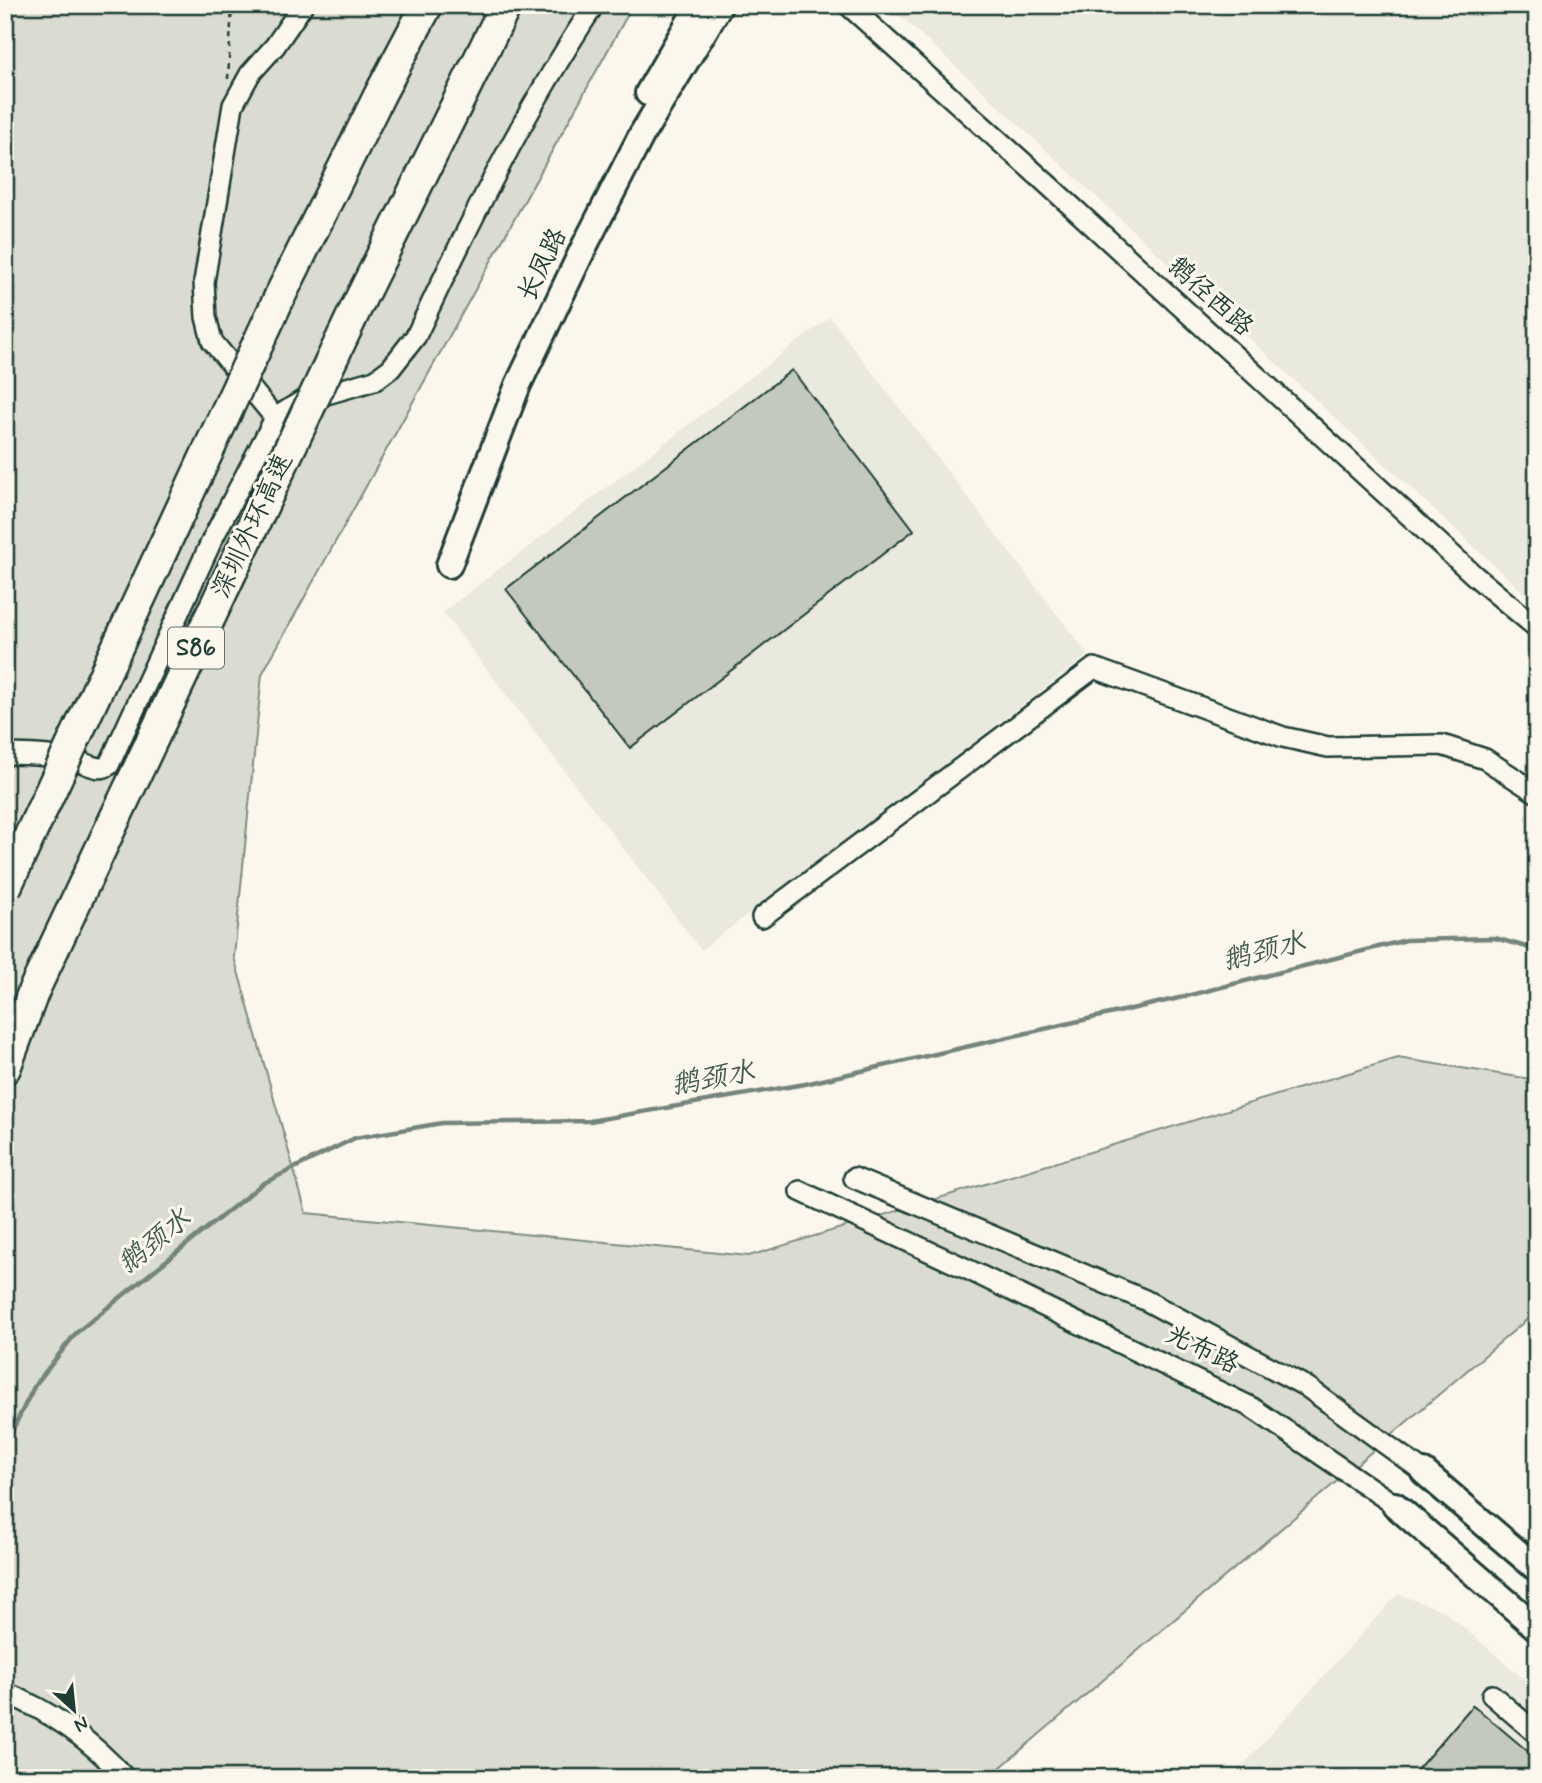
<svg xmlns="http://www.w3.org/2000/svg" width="1542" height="1783" font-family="Mynerve,'LXGW WenKai TC',sans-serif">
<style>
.built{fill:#eae9de}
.green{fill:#dbdcd1;stroke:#7d8c82;stroke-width:2}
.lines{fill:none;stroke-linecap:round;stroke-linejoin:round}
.stream{stroke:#74847b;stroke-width:4.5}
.building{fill:#c4c9be;stroke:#1f3d34;stroke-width:2}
.minor-casing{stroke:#1f3d34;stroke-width:24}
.major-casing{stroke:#1f3d34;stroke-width:30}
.highway-casing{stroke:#1f3d34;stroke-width:35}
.path{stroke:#1f3d34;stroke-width:2.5;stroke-dasharray:5 5;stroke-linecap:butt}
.minor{stroke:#fbf7ec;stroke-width:19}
.major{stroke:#fbf7ec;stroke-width:24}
.highway{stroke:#fbf7ec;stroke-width:30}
.highway-bridge-casing{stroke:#1f3d34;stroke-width:35;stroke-linecap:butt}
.highway-bridge{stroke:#fbf7ec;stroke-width:30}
.labels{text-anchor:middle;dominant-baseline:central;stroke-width:6;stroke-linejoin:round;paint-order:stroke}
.shield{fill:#fbf7ec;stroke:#61756b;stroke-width:2}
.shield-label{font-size:24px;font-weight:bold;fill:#1f3d34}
.street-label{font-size:26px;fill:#1f3d34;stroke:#fbf7ec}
.water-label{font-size:28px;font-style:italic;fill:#425b52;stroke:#fbf7ec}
</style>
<rect width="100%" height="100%" fill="#fbf7ec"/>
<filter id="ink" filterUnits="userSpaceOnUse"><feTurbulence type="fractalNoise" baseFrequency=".0143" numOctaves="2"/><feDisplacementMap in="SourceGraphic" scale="14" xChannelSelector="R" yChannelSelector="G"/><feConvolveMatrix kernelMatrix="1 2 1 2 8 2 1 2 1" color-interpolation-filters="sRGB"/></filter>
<g filter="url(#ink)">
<path class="built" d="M 887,5 L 1537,5 L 1537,605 L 925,38 Z
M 830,317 L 1088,655 L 701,950 L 443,612 Z
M 1398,1594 L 1444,1611 L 1537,1690 L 1537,1778 L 1231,1778 Z"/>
<path class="green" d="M 5,5 L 633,5 L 262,674 L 234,957 L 306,1213 L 749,1256 L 1398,1058 L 1537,1080 L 1537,1311 L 988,1778 L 5,1778 Z"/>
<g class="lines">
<path class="stream" d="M 5,1445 L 35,1385 L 76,1333 L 262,1184 L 355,1138 L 442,1123 L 590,1121 L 805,1084 L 1179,998 L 1406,940 L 1495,938 L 1537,950"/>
</g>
<path class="building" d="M 792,370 L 914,530 L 630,748 L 506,589 Z
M 1473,1705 L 1537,1759 L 1537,1778 L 1410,1778 Z"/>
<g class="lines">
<g class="minor-casing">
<path id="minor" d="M 848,5 L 1045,182 L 1475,576 L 1537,628
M 275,418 L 212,341 L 206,317 L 204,282 L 233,105 L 250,74 L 275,46 L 303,5
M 5,754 C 30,754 53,755 78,761 C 88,764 99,772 109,765 L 213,538 L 275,418 L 302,401 L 375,380 L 391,368 L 416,336 C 469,223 525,110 594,5
M 762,917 L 1094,668 L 1283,737 L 1328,747 L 1442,745 L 1485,759 L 1537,793
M 854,1178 L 1145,1300 L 1307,1387 L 1424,1472
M 800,1191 L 969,1270 L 1251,1407 L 1395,1505
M 5,1693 C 50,1710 93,1742 125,1778
M 1492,1695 L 1537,1734"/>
</g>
<g class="major-casing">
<path id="major" d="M 648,93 L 699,5
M 449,565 L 518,385 L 585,245 L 642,134 L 720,5
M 1424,1472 L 1537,1569
M 1395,1505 L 1537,1628"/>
</g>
<g class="highway-casing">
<path id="highway" d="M 280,296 L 380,94 L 427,5
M 357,306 L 506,5
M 5,1068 L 34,990"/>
</g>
<path class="path" d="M 228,79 L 232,5"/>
<use href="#minor" class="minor"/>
<use href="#major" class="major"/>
<use href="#highway" class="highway"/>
<g class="highway-bridge-casing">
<path id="highway-bridge" d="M 5,889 L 280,296
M 34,990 L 357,306"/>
</g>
<use href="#highway-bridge" class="highway-bridge"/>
</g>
</g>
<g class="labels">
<rect class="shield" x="168" y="627.5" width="56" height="41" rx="5"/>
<g class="shield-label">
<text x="196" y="648">S86</text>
</g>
<g class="street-label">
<text transform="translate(543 265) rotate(-64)">长凤路</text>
<text transform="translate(1210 297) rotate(42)">鹅径西路</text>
<text transform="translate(253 526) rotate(-65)">深圳外环高速</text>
<text transform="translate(1202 1350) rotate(26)">光布路</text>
</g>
<g class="water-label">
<text transform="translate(1264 952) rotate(-14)">鹅颈水</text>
<text transform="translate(713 1079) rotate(-10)">鹅颈水</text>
<text transform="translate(155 1242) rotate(-39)">鹅颈水</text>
</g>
</g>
<rect width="1542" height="1783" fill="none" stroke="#fbf7ec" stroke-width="28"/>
<rect x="14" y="14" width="1514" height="1755" fill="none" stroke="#1f3d34" stroke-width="2.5" filter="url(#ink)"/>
<g transform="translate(74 1710) rotate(153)" stroke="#fbf7ec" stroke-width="5" paint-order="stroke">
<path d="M0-5L12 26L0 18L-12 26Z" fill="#1f3d34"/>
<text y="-10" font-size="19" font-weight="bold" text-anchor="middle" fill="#1f3d34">N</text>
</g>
</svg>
